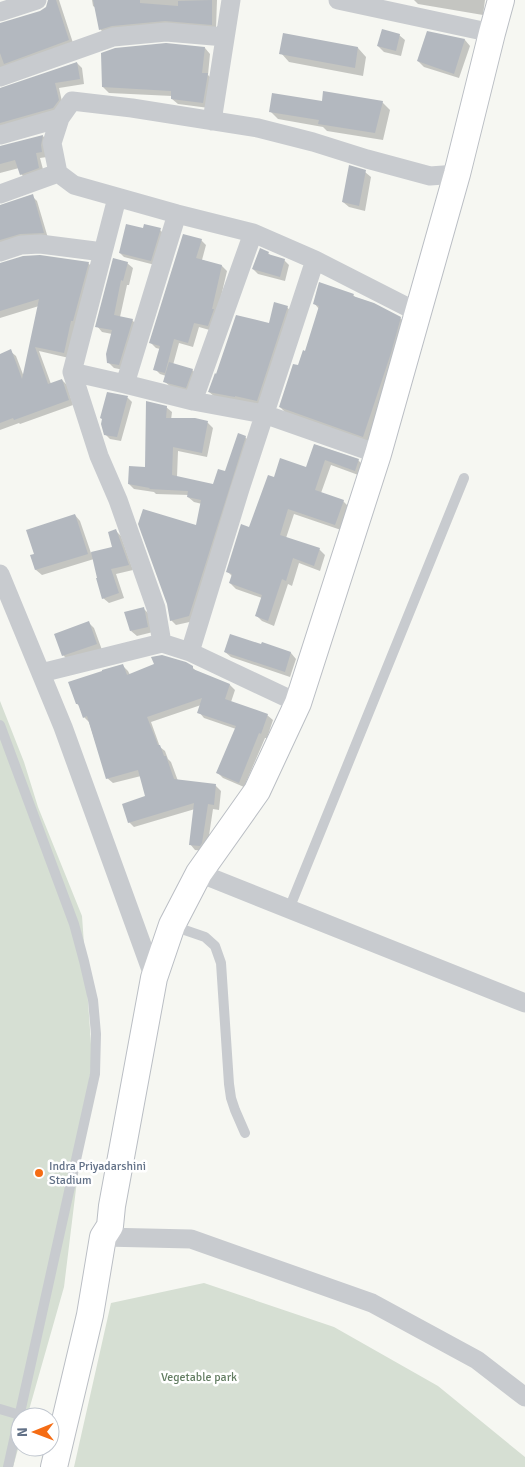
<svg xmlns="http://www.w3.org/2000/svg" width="525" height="1467" font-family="Signika,sans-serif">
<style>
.green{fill:#d6dfd3}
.shadow{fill:#0003}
.building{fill:#b3b8bf}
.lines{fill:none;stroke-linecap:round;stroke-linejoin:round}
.secondary-casing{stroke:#babec4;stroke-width:28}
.service{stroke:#c8cbcf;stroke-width:10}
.minor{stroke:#c8cbcf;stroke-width:19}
.secondary{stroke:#fff;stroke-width:26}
.poi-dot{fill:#f56c14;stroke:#fff;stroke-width:2}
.labels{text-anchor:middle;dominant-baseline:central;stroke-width:5;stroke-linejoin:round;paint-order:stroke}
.poi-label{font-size:12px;fill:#627187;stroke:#fff;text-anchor:start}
.park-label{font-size:12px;fill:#637d62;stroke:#fff}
</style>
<rect width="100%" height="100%" fill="#f6f7f2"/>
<path class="green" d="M 0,701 L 24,762 L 38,807 L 82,916 L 92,1058 L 64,1287 L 27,1417 L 20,1417 L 20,1442 L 13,1467 L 0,1467 Z
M 204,1283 L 334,1327 L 438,1386 L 525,1457 L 525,1467 L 74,1467 L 111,1303 Z"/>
<path class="shadow" d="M 49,0 L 59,0 L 74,46 L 0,72 L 0,29 L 47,13 Z
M 92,0 L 217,0 L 216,29 L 105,34 L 100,29 L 96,8 L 93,6 Z
M 414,0 L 485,0 L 483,15 L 418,4 Z
M 428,32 L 465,40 L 470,46 L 459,78 L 424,67 L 418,61 Z
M 399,35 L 405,40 L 401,56 L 384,52 L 378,46 Z
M 205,48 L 210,54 L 208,75 L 213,80 L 209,108 L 178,104 L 172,99 L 172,96 L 109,93 L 103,87 Z
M 358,48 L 366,57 L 363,76 L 289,62 L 281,53 Z
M 77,63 L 82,68 L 84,84 L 59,88 L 63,106 L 58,113 L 0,130 L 0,89 Z
M 382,102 L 390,110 L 383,140 L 327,131 L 323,127 L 278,119 L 270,111 L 323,103 Z
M 43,136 L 47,141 L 47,157 L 40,158 L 44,173 L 26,179 L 21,174 L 19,168 L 0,173 L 0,147 Z
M 365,172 L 371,177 L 365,211 L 349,207 L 343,202 Z
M 32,196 L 37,201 L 48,238 L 0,247 L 0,206 Z
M 144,229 L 160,230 L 164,234 L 155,265 L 124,257 L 120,253 Z
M 201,240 L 206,245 L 202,260 L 222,266 L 227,271 L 213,331 L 199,327 L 193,347 L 179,343 L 173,365 L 192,370 L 198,375 L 192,393 L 171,387 L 165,382 L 166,376 L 160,374 L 155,369 L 160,349 L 156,348 L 151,343 Z
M 268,253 L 271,256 L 284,260 L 289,265 L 285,281 L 258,274 L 253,269 Z
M 88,263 L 93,268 L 69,358 L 39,351 L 51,384 L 62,380 L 67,385 L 73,405 L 20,424 L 19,423 L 0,430 L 0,355 L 10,351 L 16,356 L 24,377 L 39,306 L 0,318 L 0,264 Z
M 127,263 L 133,268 L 129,285 L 127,285 L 120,317 L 132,320 L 138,326 L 124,370 L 114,368 L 108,362 L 112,334 L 102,332 L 97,326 Z
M 353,295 L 356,298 L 400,318 L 406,323 L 369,442 L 286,413 L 280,407 L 306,352 L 319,309 L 314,303 Z
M 287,307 L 292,313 L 262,406 L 215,397 L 209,392 L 217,375 Z
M 108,394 L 128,398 L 132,402 L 121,441 L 110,439 L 105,434 Z
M 166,407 L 172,412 L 171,420 L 195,420 L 208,423 L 213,428 L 207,457 L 178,451 L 177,477 L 213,485 L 225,473 L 245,437 L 250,442 L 194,621 L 176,625 L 171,620 L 168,604 L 197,527 L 202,504 L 194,502 L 188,497 L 189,495 L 156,494 L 154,492 L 134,489 L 129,484 L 146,469 Z
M 315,445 L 358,460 L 364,466 L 361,476 L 331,465 L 321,493 L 343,501 L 349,507 L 341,530 L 294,514 L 286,538 L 319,549 L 325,555 L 320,571 L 299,563 L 292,586 L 288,584 L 274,626 L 262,621 L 256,615 L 262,598 L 236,589 L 230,583 L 233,577 L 228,572 L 275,478 L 307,469 Z
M 75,515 L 80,521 L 91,553 L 114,548 L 116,531 L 121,536 L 133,570 L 116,574 L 124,598 L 109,603 L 103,598 L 94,559 L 42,575 L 36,570 L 35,554 Z
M 143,608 L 149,614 L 153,632 L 137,636 L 131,631 Z
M 88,622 L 94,628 L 102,650 L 69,661 L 63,655 Z
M 262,643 L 291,653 L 296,659 L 290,677 L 231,657 L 225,652 L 262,646 Z
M 123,666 L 128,671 L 130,675 L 192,667 L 198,673 L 230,685 L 235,690 L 231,702 L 267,715 L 273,720 L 267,738 L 265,738 L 244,787 L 223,778 L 217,772 L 236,729 L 204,718 L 199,712 L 201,705 L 151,722 L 160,747 L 165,751 L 168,759 L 171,762 L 178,781 L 216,786 L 221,791 L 219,810 L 213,809 L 207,849 L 205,851 L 195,850 L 190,844 L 195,809 L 134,827 L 129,822 L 147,797 L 141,776 L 113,783 L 107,778 L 89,722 L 84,717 L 81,707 L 77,704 Z"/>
<path class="building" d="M 48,0 L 56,0 L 69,40 L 4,64 L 0,53 L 0,23 L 40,11 L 46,7 Z
M 93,0 L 140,0 L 140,3 L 178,6 L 178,1 L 212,0 L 212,25 L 165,21 L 112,26 L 99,30 Z
M 382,29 L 400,34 L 396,51 L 377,46 Z
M 427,31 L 465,39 L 454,74 L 417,61 Z
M 283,33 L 358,47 L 355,68 L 279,54 Z
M 166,43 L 205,47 L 202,73 L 208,73 L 203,103 L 171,99 L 171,91 L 102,87 L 101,53 L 115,48 Z
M 77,62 L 80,79 L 55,83 L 59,100 L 53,108 L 0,123 L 0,88 Z
M 323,91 L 383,101 L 375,133 L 318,124 L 319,120 L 269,112 L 272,93 L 322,101 Z
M 43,135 L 41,145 L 42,152 L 36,153 L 39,168 L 20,175 L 15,160 L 0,164 L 0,146 Z
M 349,165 L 366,170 L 359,206 L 342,202 Z
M 33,194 L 44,233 L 20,234 L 0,240 L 0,205 Z
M 126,224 L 143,228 L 144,224 L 161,228 L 151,261 L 119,253 Z
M 183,234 L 202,239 L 196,258 L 222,265 L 212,309 L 214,309 L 208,326 L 194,323 L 188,343 L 174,339 L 165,373 L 153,370 L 160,346 L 149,343 Z
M 260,248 L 269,252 L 268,254 L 285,259 L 280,277 L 252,269 Z
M 40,255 L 89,262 L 73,321 L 71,321 L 64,353 L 35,347 L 48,384 L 62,379 L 69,400 L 14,420 L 13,418 L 0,423 L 0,354 L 11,349 L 22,379 L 39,299 L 0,311 L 0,263 L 23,256 Z
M 113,258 L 128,262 L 123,281 L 121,280 L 114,315 L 133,319 L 119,365 L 107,363 L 106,354 L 112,330 L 95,327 Z
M 319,282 L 354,294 L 353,296 L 374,303 L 401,317 L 391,353 L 363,437 L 279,407 L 293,364 L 298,365 L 303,350 L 305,351 L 319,306 L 313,304 Z
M 274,302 L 288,306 L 257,401 L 235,396 L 235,397 L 208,392 L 215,373 L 216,374 L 236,315 L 269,323 Z
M 169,362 L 193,369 L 186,388 L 163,382 Z
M 107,392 L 128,396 L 117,437 L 104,435 L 101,424 L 102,419 L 100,418 Z
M 146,401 L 167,406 L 166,418 L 195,418 L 208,421 L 202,453 L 173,447 L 172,475 L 213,484 L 218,469 L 225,471 L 238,433 L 246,436 L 189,616 L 170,621 L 167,604 L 138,524 L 143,509 L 196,525 L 201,500 L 187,497 L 188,491 L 149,489 L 150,488 L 128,484 L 129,466 L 145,467 Z
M 314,444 L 359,459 L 355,471 L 325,460 L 315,490 L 344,500 L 335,525 L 288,509 L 280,535 L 320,548 L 314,566 L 293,558 L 286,581 L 282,579 L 268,621 L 255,616 L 262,595 L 229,583 L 232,574 L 226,572 L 241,524 L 249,527 L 268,475 L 274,477 L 280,458 L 306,467 Z
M 75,514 L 88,554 L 35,570 L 30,555 L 34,554 L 26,530 Z
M 116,529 L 129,565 L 111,569 L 119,593 L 102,599 L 96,578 L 97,578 L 91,552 L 112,547 L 108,532 Z
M 144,607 L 148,627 L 130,631 L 124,612 Z
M 89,621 L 97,644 L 62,656 L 54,634 Z
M 230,634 L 261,644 L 262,642 L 291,652 L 285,672 L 224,652 Z
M 162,655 L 186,662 L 193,666 L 193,669 L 230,684 L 225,699 L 268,714 L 261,734 L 259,733 L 239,783 L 216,773 L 236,726 L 197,713 L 202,698 L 147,717 L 158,745 L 160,745 L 164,756 L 166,756 L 174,779 L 216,784 L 214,805 L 208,804 L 202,843 L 200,846 L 189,845 L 194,803 L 128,823 L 122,804 L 145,796 L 138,770 L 106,779 L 87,716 L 83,718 L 78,704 L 76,704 L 68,682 L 102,671 L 102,670 L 123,664 L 127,675 L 154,664 L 151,657 Z"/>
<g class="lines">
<g class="secondary-casing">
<path id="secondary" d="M 54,1467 L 90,1315 L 103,1237 L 110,1226 L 112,1206 L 154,978 L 172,925 L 199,873 L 257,791 L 298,703 L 378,454 L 457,174 L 492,33 L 501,0"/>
</g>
<path class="service" d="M 0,725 L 74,924 L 84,961 L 93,1000 L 96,1034 L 95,1074 L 8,1467
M 289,909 L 464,478
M 173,926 L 205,937 L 215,946 L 221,963 L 229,1084 L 231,1098 L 235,1110 L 245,1133
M 0,1409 L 20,1415"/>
<path class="minor" d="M 338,0 L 492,33
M 0,12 L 37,0
M 0,77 L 113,37 L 166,32 L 225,37
M 212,121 L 231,0
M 0,135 L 60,118
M 0,194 L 58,173
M 0,252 L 21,245 L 40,244 L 103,252
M 315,260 L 253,233 L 177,214 L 74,185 L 58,173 L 52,143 L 60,118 L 72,101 L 132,108 L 258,128 L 313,142 L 367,159 L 430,176 L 457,174
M 72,372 L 117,198
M 125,384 L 177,214
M 193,401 L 253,233
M 0,574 L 63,727 L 154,978
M 162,643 L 156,608 L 118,500 L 99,456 L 72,372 L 125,384 L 193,401 L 264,414 L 378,454
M 190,652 L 240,489 L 315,260 L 419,313
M 41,673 L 162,643 L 190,652 L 298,703
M 199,873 L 525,1003
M 103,1237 L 191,1239 L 372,1303 L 477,1360 L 525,1397"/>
<use href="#secondary" class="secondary"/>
</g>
<circle class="poi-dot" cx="39" cy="1173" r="5"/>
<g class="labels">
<g class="poi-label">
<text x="49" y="1166">Indra Priyadarshini<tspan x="49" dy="14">Stadium</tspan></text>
</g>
<g class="park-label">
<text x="199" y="1377">Vegetable park</text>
</g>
</g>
<g transform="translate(35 1432) rotate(269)"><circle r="24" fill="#ffffff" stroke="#c0c6cf"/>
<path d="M0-4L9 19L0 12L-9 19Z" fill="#f56c14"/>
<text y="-8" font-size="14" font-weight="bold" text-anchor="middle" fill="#627187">N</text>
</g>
</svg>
